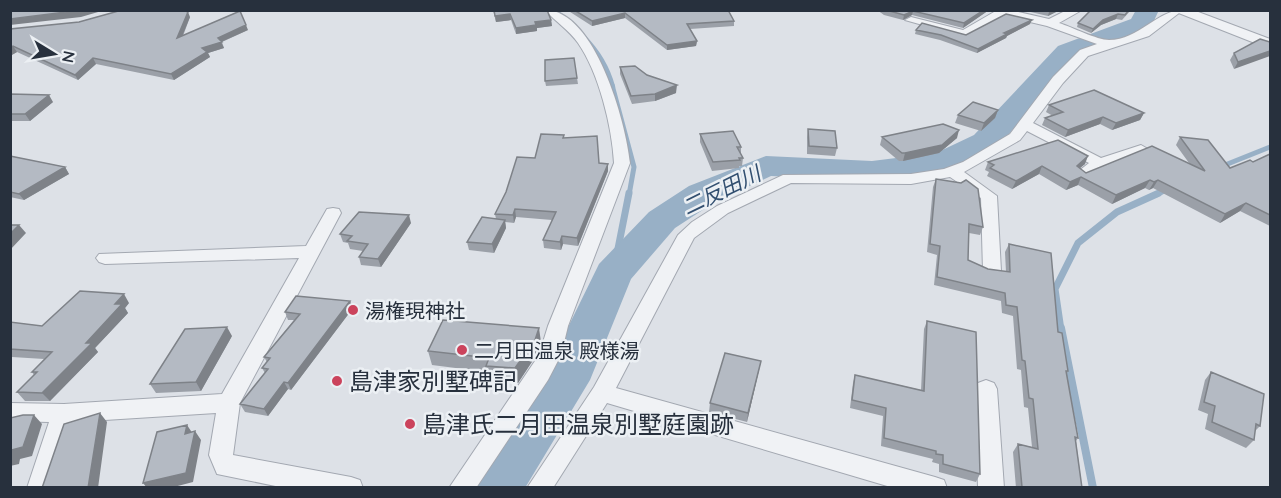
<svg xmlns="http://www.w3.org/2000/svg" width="1281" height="498" font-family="Quicksand,'Noto Sans JP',sans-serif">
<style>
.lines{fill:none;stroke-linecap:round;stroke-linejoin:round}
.stream-far3{stroke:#98b0c6;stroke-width:4.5}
.stream-far2{stroke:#98b0c6;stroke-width:5}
.stream-far1{stroke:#98b0c6;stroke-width:7}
.stream{stroke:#98b0c6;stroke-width:8}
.river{fill:#98b0c6;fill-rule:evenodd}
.minor-casing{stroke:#a3a8b1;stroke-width:2}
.tertiary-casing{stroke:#a3a8b1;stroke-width:2}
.minor{fill:#f0f2f5;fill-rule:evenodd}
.tertiary{fill:#f0f2f5;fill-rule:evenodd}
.wall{fill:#9ba0a8}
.shaded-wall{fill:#7e8288}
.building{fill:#b4bac3;stroke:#7e8288;stroke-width:1.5}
.poi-dot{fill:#cb435c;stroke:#ecf0f4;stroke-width:2}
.labels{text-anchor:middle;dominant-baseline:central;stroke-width:5;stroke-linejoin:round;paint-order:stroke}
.poi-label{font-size:20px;fill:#27303d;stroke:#ecf0f4;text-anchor:start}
.water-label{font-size:21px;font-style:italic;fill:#324f70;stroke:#ecf0f4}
.near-poi-label{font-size:24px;fill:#27303d;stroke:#ecf0f4;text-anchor:start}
</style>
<rect width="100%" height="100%" fill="#dde1e7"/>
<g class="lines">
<path class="stream-far3" d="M 554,10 L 567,20
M 583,36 C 597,50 608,68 613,87"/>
<path class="stream-far2" d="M 612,85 L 634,167 L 629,195
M 1220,167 L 1270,147
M 1156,195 L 1168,189"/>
<path class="stream-far1" d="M 613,274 L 629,193
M 1061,330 L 1055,289 L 1078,243 L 1117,212 L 1159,193"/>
<path class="stream" d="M 1061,328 L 1093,488"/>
<path class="river" d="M 1136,10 L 1159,10 L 1150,29 L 1076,56 L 996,149 L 955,169 L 872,181 L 771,176 L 715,202 L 675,228 L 631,279 L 590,380 L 525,488 L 468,488 L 476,470 L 547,370 L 599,264 L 649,212 L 689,186 L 766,156 L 872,161 L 936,153 L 974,135 L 1058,46 L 1131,19 Z"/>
<g class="minor-casing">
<path id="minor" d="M 545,10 C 595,10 626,122 630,163 L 568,326 L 561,355 L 548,380 L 476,488 L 449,488 L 539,355 L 548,326 L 614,163 C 612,127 599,73 578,43 C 569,30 556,22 545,10 Z
M 993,10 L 1010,10 L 1049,19 L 1067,10 L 1082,10 L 1059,23 C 1072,27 1097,40 1109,40 C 1139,40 1157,10 1183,10 L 1149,36 L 1088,56 L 1063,83 L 1033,123 L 1101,158 L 1141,145 L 1148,149 L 1146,152 L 1105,166 L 1083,179 L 1075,174 L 1089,163 L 1027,131 L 1020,140 L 964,172 L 997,196 L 1001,271 L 999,275 L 992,277 L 985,275 L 983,271 L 981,198 L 950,177 L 911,184 L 791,183 L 728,213 L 694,238 L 616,388 L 935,477 L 944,480 L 947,488 L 894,488 L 607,403 L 553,488 L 527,488 L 594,387 L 678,235 L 692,222 L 717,206 L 783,175 L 911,174 L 944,169 L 963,162 L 1010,134 L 1053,77 L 1080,50 L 1097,44 L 1047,26 L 1004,16 L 965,37 L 905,20 L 911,17 L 963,30 L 994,12 Z
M 333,208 L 339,209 L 341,213 L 240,403 L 233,455 L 351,477 L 360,480 L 363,488 L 285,488 L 217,474 L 209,455 L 216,413 L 73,422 L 52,488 L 27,488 L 49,422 L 10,421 L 10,403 L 64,404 L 222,394 L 299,258 L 105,264 L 99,262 L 96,258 L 99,254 L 306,246 L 327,209 Z
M 986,380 L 994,383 L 997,389 L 1004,488 L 978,488 L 975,389 L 978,383 Z"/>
</g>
<g class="tertiary-casing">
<path id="tertiary" d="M 1171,10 L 1193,10 L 1270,39 L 1270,49 Z"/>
</g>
<use href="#minor" class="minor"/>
<use href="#tertiary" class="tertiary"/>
</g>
<path class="wall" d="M 493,10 L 547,10 L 551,20 L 552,26 L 537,28 L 537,31 L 516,34 L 511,20 L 496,22 Z
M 567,10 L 728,10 L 734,21 L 734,26 L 690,29 L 697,41 L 696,46 L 667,50 L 625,18 L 592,26 Z
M 877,10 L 989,10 L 963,28 L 912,15 L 903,20 L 884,15 Z
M 1022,10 L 1060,10 L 1048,16 Z
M 1091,10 L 1131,10 L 1122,20 L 1116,19 L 1101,25 L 1091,33 L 1077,27 L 1078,23 Z
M 190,17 L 183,36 L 248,30 L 222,42 L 224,48 L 208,53 L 210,57 L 174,80 L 96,64 L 78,80 L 17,52 L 10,56 L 10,29 Z
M 1030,24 L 1007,36 L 1006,38 L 977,53 L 940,40 L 915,34 L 916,30 L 966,35 Z
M 1260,39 L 1234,69 L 1230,60 L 1234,53 Z
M 620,67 L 647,75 L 676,93 L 655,101 L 632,104 L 620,74 Z
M 577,78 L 578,84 L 546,86 L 545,81 Z
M 10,94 L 53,102 L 30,121 L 10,121 Z
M 1049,105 L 1144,113 L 1140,120 L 1112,130 L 1100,124 L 1065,137 L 1042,125 L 1045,118 L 1053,116 L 1046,112 Z
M 998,110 L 995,118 L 981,131 L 955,123 L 958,115 Z
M 808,129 L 837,148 L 835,156 L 807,154 L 807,137 Z
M 700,134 L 741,147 L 741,154 L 743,158 L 742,166 L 739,166 L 739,168 L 712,171 L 700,142 Z
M 564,135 L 564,138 L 599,163 L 608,164 L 608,171 L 578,246 L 563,244 L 561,250 L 544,248 L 543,240 L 552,220 L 516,217 L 514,223 L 505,222 L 506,228 L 494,253 L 469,250 L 467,242 L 496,219 L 495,214 L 535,158 Z
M 882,137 L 957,138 L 939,153 L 903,161 L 899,161 L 880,145 Z
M 1180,137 L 1230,168 L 1253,162 L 1270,154 L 1270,226 L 1240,211 L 1220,223 L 1153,188 L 1149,190 L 1145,188 L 1112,204 L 1078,185 L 1066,190 L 1039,174 L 1012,189 L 987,176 L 989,172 L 985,170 L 988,162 L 1085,164 L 1079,168 L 1086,173 L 1189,163 L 1176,145 Z
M 10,156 L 65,167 L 69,174 L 24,200 L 10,197 Z
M 936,179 L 983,227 L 980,235 L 969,233 L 968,260 L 988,269 L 1006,272 L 1005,252 L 1009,244 L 1058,332 L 1068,371 L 1067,374 L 1078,438 L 1076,441 L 1082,488 L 1016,488 L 1013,452 L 1018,444 L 1032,447 L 1028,408 L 1024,407 L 1021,370 L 1017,369 L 1013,316 L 1002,313 L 1001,301 L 934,285 L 937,255 L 927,252 L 933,187 Z
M 411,223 L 381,267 L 361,265 L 359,257 L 363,251 L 350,249 L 348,243 L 343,242 L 340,234 Z
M 129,303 L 125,308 L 128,313 L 95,348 L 98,352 L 50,401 L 25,401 L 17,392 L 34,375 L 32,372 L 44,359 L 12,357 L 10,358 L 10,322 L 42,326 Z
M 353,308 L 291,390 L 288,389 L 268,416 L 245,412 L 240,404 L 265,373 L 262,368 L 267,362 L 264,357 L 294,320 L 288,320 L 285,312 Z
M 927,321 L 980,474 L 976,482 L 939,472 L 939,464 L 932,462 L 933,459 L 881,446 L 883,416 L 850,408 L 853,383 L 855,375 L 921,390 L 924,329 Z
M 232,336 L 201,391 L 156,393 L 150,384 Z
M 541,342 L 537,354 L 518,383 L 489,380 L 487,372 L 432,365 L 428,351 Z
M 761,361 L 747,422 L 709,412 L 710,403 Z
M 1211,372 L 1260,426 L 1255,431 L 1254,440 L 1246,448 L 1205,429 L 1208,414 L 1198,410 L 1205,380 Z"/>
<path class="shaded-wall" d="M 82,10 L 105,10 L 81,17 L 10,25 L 10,19 Z
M 984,10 L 989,10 L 963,28 L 964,23 Z
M 1053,10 L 1060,10 L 1048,16 L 1049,12 Z
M 913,11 L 912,15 L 903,20 L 904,15 Z
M 188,12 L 190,17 L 179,44 L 177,38 Z
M 625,13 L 625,18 L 592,26 L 592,21 Z
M 510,14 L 511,20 L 496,22 L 495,16 Z
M 1118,14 L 1116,19 L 1101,25 L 1091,33 L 1093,29 L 1103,20 Z
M 551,20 L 552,26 L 537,28 L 537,31 L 516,34 L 516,28 L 535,22 Z
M 1032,20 L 1030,24 L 1007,36 L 1006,38 L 977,53 L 978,49 L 1004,33 Z
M 246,25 L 248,30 L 221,42 L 224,48 L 208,53 L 210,57 L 174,80 L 171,74 L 202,48 L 218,38 Z
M 697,41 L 696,46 L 667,50 L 667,45 Z
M 13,46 L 17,52 L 10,56 L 10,48 Z
M 1270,51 L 1270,56 L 1234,69 L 1238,62 Z
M 93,58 L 96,64 L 78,80 L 75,75 Z
M 677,85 L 676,93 L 655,101 L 655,94 Z
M 49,95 L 53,102 L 30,121 L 25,114 Z
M 998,110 L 995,118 L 981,131 L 984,123 Z
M 1144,113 L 1140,120 L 1112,130 L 1116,123 Z
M 1103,117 L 1100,124 L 1065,137 L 1068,130 Z
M 959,130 L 957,138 L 939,153 L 903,161 L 905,153 Z
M 1088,156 L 1085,164 L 1073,174 L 1077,166 Z
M 608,164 L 608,171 L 578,246 L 577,238 Z
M 1042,166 L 1039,174 L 1012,189 L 1016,181 Z
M 65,167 L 69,174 L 24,200 L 19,194 Z
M 1081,177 L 1078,185 L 1066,190 L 1070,182 Z
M 1150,180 L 1145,188 L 1112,204 L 1116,195 Z
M 1158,180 L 1153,188 L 1149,190 L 1154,182 Z
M 1246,203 L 1240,211 L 1220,223 L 1225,214 Z
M 515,209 L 516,217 L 514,223 L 513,215 Z
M 409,215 L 411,223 L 381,267 L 378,259 Z
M 505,220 L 506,228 L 494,253 L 492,244 Z
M 19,225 L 26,233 L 10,250 L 10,234 Z
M 562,236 L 563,244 L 561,250 L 560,242 Z
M 124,294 L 129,303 L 125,308 L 128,313 L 95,348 L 98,352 L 50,401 L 42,393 L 115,304 Z
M 350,301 L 353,308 L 291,390 L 288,383 Z
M 227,327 L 232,336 L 201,391 L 196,382 Z
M 539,328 L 541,342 L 537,354 L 518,383 L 515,368 Z
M 761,361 L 759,370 L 747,422 L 748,413 Z
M 284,382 L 288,389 L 268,416 L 264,409 Z
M 100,413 L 107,422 L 98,488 L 88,488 Z
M 34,415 L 42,424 L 32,456 L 20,459 L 19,464 L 10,466 L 10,453 L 12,450 Z
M 187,425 L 193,434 L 185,434 Z
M 195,431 L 201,440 L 193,482 L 170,488 L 147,488 L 143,483 Z"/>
<path class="building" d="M 10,10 L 82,10 L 10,19 Z
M 122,10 L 183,10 L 188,12 L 177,38 L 240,11 L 246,25 L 218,38 L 222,42 L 202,48 L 207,52 L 171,74 L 93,58 L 75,75 L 13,46 L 10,48 L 10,29 L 79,22 Z
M 494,10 L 547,10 L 551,20 L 535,22 L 536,25 L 516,28 L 510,14 L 495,16 Z
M 574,10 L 728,10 L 734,21 L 687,24 L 697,41 L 667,45 L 625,13 L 592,21 Z
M 886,10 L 984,10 L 964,23 L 913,11 L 904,15 Z
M 1091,10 L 1129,10 L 1125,15 L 1118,14 L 1103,20 L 1093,29 L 1078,23 Z
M 1006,14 L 1032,20 L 1004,33 L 1007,34 L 978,49 L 941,35 L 916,30 L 922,23 L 966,35 Z
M 1260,39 L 1270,42 L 1270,51 L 1238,62 L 1234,53 Z
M 574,58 L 577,78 L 545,81 L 545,60 Z
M 635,66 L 647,75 L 677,85 L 655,94 L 631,96 L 620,67 Z
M 1094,90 L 1144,113 L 1116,123 L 1103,117 L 1068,130 L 1045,118 L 1063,112 L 1049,105 Z
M 10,94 L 49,95 L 25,114 L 10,114 Z
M 973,102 L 998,110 L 984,123 L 958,115 Z
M 943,124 L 959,130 L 942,145 L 905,153 L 902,153 L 882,137 Z
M 808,129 L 835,131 L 837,148 L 809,146 Z
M 733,131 L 741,147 L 737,147 L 743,158 L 739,158 L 740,160 L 713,162 L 700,134 Z
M 541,134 L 564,135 L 563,138 L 597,136 L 599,163 L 608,164 L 577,238 L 562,236 L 560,242 L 543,240 L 556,212 L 515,209 L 513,215 L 495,214 L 506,192 L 517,157 L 535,158 Z
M 1180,137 L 1208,140 L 1230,168 L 1250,160 L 1253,162 L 1270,154 L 1270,215 L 1246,203 L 1225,214 L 1158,180 L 1154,182 L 1150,180 L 1116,195 L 1081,177 L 1070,182 L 1042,166 L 1016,181 L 990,168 L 994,165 L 988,162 L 1058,140 L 1088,156 L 1077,166 L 1086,173 L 1152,146 L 1205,171 Z
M 10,156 L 65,167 L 19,194 L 10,192 Z
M 936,179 L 961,183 L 966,180 L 978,189 L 983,227 L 969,224 L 968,260 L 988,269 L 1010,272 L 1009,244 L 1051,253 L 1058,332 L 1062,333 L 1068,371 L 1066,371 L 1078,438 L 1075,437 L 1082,488 L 1022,487 L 1018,444 L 1038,449 L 1033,399 L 1029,398 L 1025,361 L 1022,360 L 1017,307 L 1006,305 L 1005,293 L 937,277 L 940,246 L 930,244 Z
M 359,212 L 409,215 L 378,259 L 359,257 L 368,244 L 347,241 L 352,236 L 340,234 Z
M 482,217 L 505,220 L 492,244 L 467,242 Z
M 10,225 L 19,225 L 10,234 Z
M 80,291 L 124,294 L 115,304 L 122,304 L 86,343 L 92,343 L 42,393 L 17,392 L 37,372 L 32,372 L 52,352 L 10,349 L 10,322 L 42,326 Z
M 296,296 L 350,301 L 288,383 L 284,382 L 264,409 L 240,404 L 268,369 L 262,368 L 270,358 L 264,357 L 300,314 L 285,312 Z
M 443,320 L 539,328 L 535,340 L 515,368 L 486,366 L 489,358 L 428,351 Z
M 927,321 L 976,332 L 980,474 L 943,464 L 943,455 L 936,454 L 936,451 L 884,438 L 886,408 L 852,400 L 855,375 L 924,391 Z
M 227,327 L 196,382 L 150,384 L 185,329 Z
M 725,353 L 761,361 L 748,413 L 710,403 Z
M 1211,372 L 1264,394 L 1260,426 L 1256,424 L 1254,440 L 1212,422 L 1215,406 L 1204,402 Z
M 100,413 L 88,488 L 42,488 L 64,424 Z
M 23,415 L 34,415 L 23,447 L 12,450 L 10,453 L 10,418 Z
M 187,425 L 185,434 L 195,431 L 186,473 L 143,483 L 157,432 Z"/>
<g class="poi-dot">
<circle cx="353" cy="310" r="6"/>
<circle cx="462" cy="350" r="6"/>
<circle cx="337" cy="381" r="6"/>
<circle cx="410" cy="424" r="6"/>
</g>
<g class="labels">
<g class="poi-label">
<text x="365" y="310">湯権現神社</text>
<text x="474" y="350">二月田温泉 殿様湯</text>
</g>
<g class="water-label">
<text transform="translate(721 190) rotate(-26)">二反田川</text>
</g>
<g class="near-poi-label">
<text x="349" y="381">島津家別墅碑記</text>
<text x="422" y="424">島津氏二月田温泉別墅庭園跡</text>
</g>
</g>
<rect width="1281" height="498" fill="none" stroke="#27303d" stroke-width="24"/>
<g transform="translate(54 54) rotate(101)" stroke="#ecf0f4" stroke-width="4.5" paint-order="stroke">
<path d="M0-4.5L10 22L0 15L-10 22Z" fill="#27303d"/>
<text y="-9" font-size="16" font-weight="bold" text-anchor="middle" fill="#27303d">N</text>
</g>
</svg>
